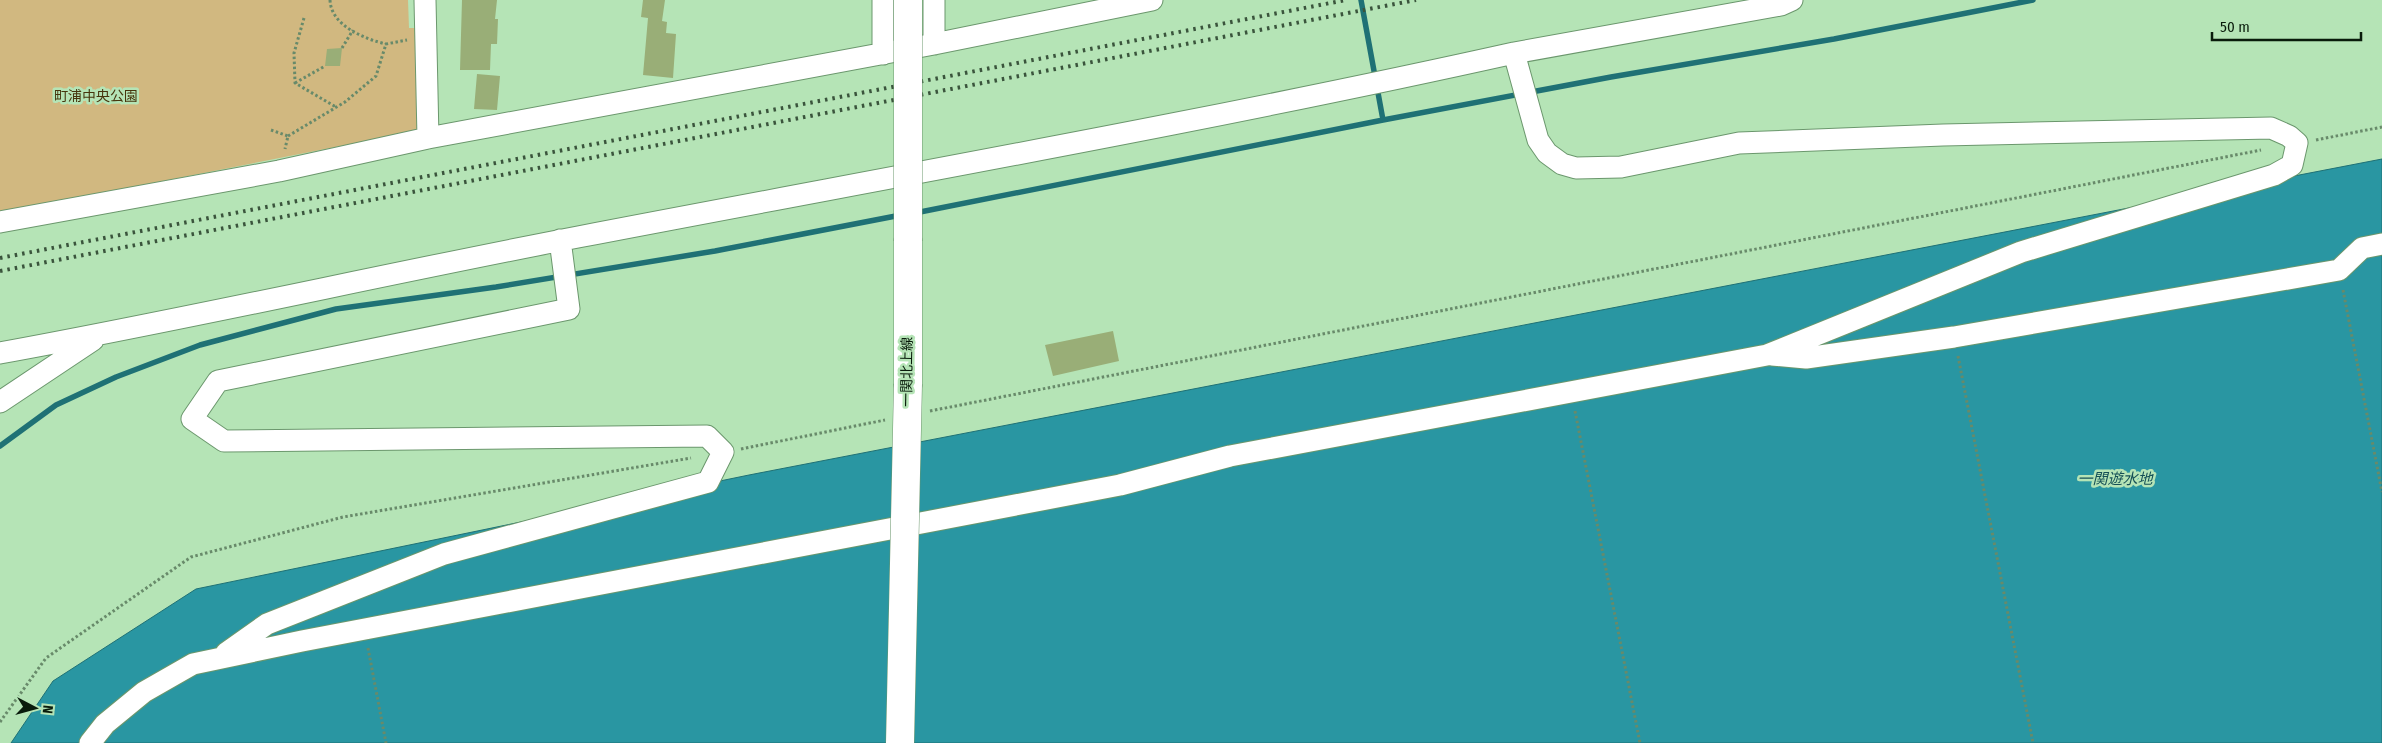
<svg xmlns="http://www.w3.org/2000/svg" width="2382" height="743" font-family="'Fira Sans Condensed','Noto Sans JP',sans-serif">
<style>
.green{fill:#d1b880}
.water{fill:#2996a2;stroke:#1f7175}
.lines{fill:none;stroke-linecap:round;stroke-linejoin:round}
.stream{stroke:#1f7175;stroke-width:5.5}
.building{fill:#99ae77}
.street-casing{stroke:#6b976d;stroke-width:23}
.primary-casing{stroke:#6b976d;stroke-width:29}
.path{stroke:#688a6a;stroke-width:3;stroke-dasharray:2.5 2.5;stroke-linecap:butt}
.street{stroke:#fff;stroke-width:21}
.primary{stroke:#fff;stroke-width:28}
.rail{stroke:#3a543c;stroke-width:4;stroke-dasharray:2.5 5;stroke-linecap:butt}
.primary-bridge-casing{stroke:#6b976d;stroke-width:29;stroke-linecap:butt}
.primary-bridge{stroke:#fff;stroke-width:28}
.labels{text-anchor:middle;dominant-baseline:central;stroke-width:5;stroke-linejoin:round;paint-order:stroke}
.park-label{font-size:14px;fill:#46350d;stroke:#b5e4b6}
.street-label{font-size:14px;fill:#091b0b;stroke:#b5e4b6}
.water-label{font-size:15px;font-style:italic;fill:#144f56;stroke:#b5e4b6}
</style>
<rect width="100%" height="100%" fill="#b5e4b6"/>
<path class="green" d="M 0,0 L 408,0 L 409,28 L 417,28 L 417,131 L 0,213 Z"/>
<path class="water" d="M 2382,159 L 2382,743 L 11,743 L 53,681 L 196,589 L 749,475 Z"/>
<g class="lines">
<path class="stream" d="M 1361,0 L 1383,120
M 915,213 L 1383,120 L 1611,77 L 1834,39 L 2033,0
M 0,446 L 56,405 L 116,377 L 200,345 L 336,309 L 496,287 L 715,251 L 901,215"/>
</g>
<path class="building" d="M 462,0 L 497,0 L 495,19 L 498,19 L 497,44 L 491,44 L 490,70 L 460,70 Z
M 643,0 L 665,0 L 662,21 L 667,22 L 666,33 L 676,34 L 673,78 L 643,75 L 648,18 L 641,17 Z
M 342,48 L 340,66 L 325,66 L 327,49 Z
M 477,74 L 500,76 L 497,110 L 474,109 Z
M 1113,331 L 1119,361 L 1053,376 L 1045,345 Z"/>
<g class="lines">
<g class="street-casing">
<path id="street" d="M 425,0 L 428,138
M 934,44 L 934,0
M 883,54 L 883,0
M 0,222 L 279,171 L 428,138 L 934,44 L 1152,0
M 0,353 C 193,318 385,274 578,237 C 890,177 1204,122 1514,53
M 1772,355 L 1806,358 L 1954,337 L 2339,270 L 2362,248 L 2382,244
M 0,402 L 93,340
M 226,653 L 267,624 L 444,554 L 708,482 L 723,452 L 707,436 L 224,441 L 192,419 L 218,381 L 569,309 L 560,240
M 90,743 L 105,724 L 144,692 L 193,664 L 302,641 L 1120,485 L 1230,456 L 1767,355 L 2021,252 L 2274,175 L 2292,165 L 2297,143 L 2289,136 L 2271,128 L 1943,135 L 1739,143 L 1621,167 L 1576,168 L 1562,164 L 1547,153 L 1538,140 L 1514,53 L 1781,5 L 1792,0"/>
</g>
<g class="primary-casing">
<path id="primary" d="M 908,384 L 908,241"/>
</g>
<path class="path" d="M 330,0 C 331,26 365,39 386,44
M 304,18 L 294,53 L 295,83 L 336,107
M 342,48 L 353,30
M 295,83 L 325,66
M 271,130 L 288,136 L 285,149
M 288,136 L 345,102 L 376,76 L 386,44 L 407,40
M 2316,140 L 2382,127
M 2343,290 L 2382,492
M 1958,356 L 2033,743
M 930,411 L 2261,150
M 1575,411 L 1640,743
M 741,449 L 885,420
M 368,648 L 386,743
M 0,722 L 46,658 L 191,557 L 343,517 L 691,458"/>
<use href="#street" class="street"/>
<use href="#primary" class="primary"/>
<path class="rail" d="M 0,258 L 1346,0
M 0,271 L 1416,0"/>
<g class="primary-bridge-casing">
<path id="primary-bridge" d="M 908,241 L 908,0
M 900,743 L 908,384"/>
</g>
<use href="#primary-bridge" class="primary-bridge"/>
</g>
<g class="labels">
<g class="park-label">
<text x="96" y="96">町浦中央公園</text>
</g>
<g class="street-label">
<text transform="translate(907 372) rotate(-89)">一関北上線</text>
</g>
<g class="water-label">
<text x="2115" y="479">一関遊水地</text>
</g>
</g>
<g transform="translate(35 708) rotate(96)" stroke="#b5e4b6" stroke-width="4" paint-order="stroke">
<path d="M0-4L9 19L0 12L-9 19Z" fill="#091b0b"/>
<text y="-8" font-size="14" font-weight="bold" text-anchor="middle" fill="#091b0b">N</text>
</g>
<path d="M2212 32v8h149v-8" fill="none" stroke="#091b0b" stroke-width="2.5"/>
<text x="2220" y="32" font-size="15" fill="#091b0b" stroke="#b5e4b6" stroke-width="4" paint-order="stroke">50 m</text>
</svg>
